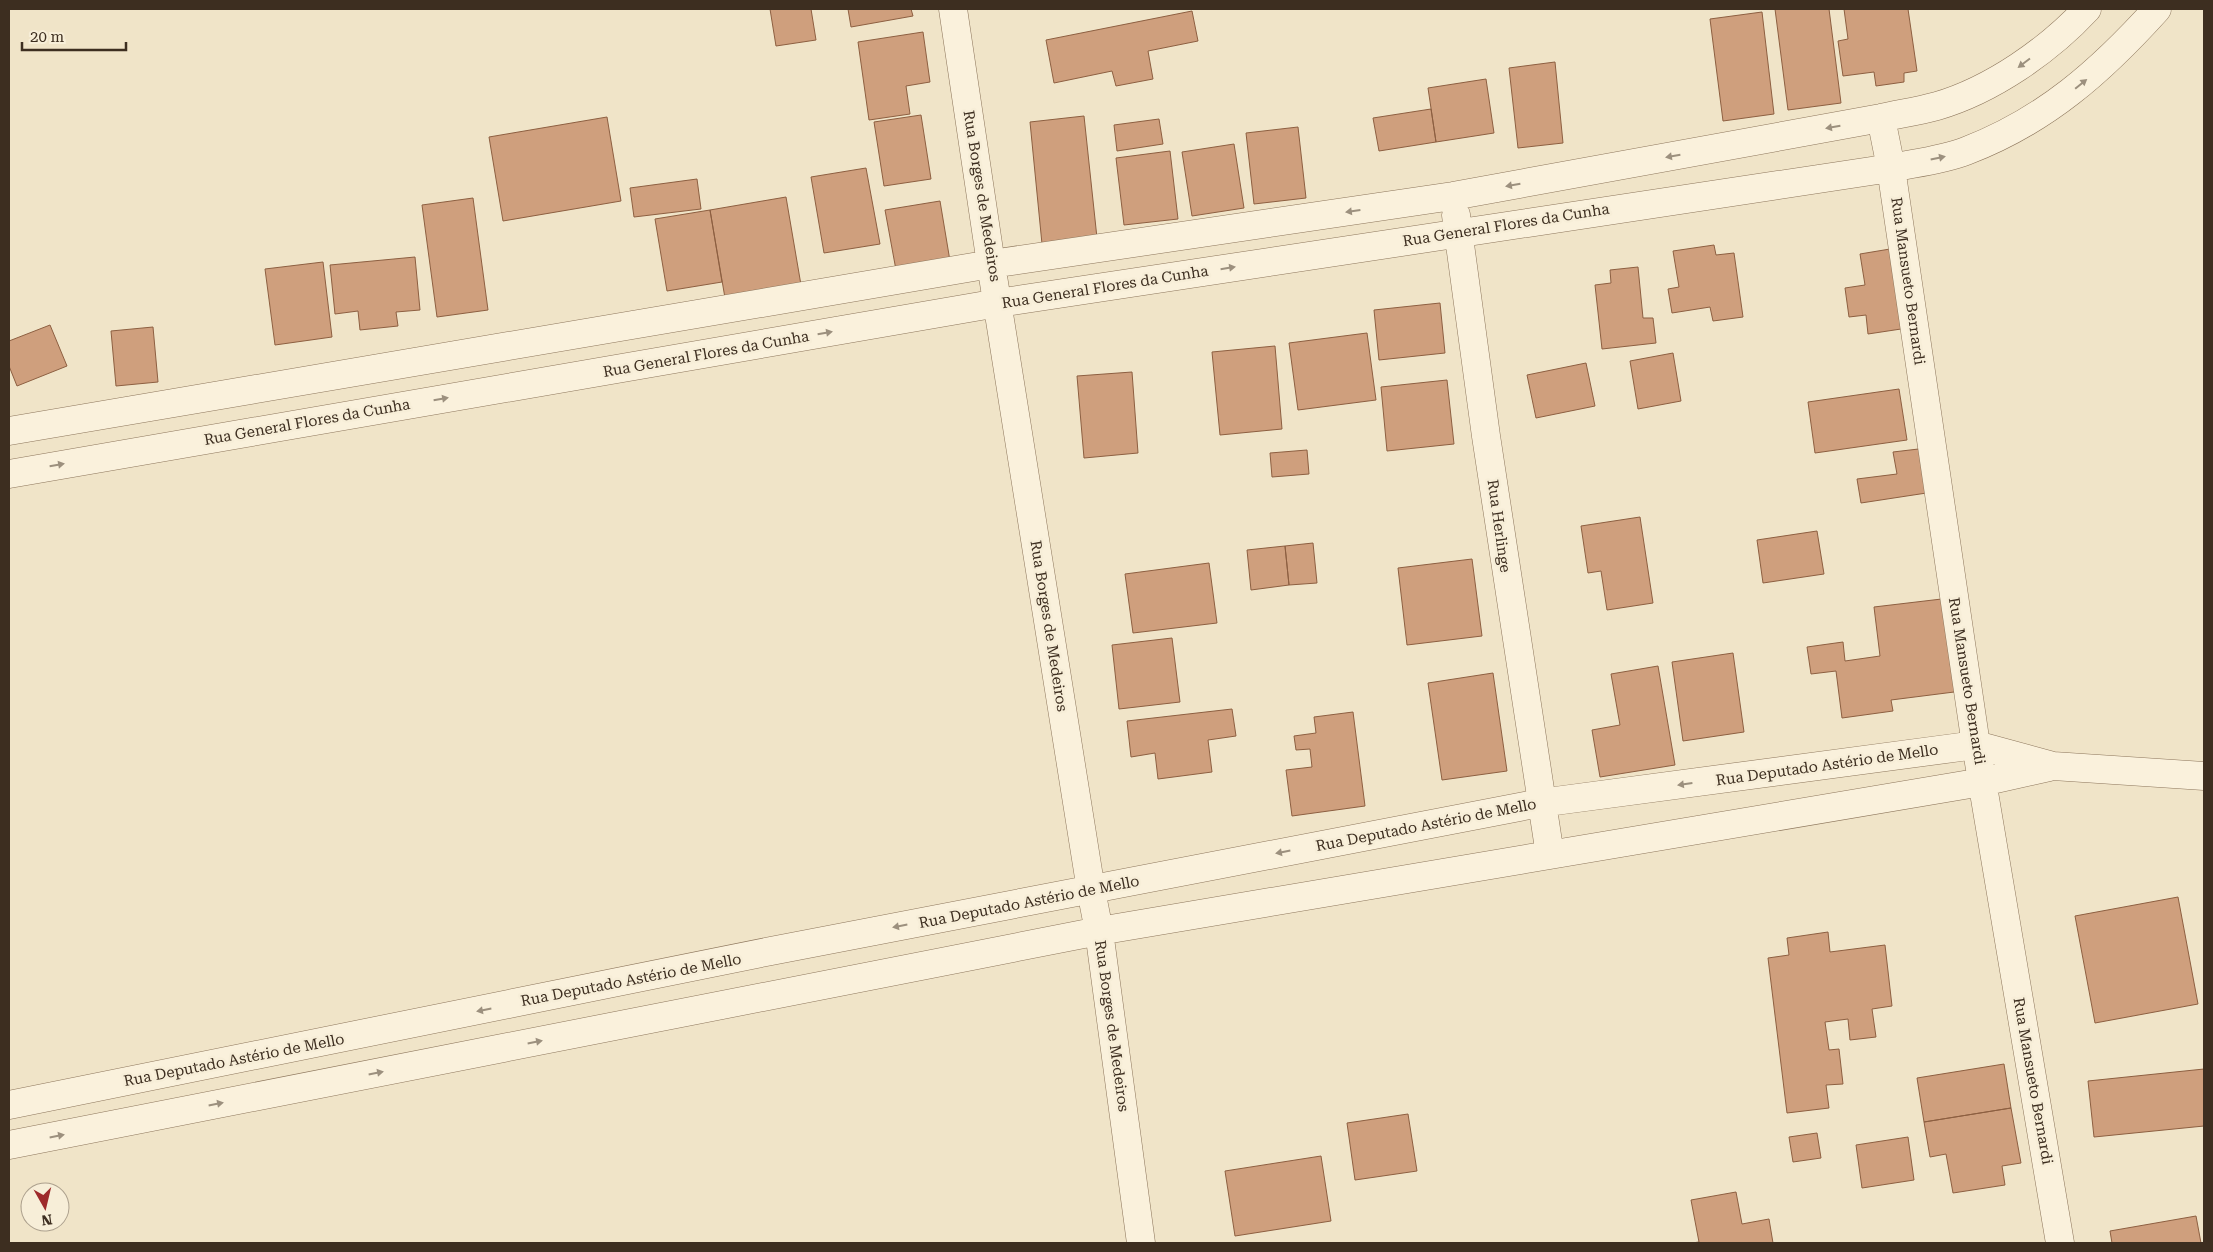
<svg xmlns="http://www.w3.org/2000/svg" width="2213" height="1252" font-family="'Roboto Serif',serif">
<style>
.building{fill:#cf9f7d;stroke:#8d5f41}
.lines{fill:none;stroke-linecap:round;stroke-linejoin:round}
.minor-casing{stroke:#8d765c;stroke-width:29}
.minor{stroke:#faf1dc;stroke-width:28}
.oneway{fill:#9c907e}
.labels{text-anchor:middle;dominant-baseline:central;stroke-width:5;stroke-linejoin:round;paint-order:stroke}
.street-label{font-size:15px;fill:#3d2e20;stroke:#f7eed8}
</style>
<rect width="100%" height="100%" fill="#f0e4c8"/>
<path class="building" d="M 770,9 L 811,9 L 816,40 L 776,46 Z
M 848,9 L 911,9 L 913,16 L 851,27 Z
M 1775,9 L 1829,9 L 1841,103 L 1788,110 Z
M 1844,9 L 1908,9 L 1917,71 L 1904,73 L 1904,82 L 1876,86 L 1874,72 L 1843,76 L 1838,41 L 1848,39 Z
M 1192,11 L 1198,41 L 1148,51 L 1153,79 L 1116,86 L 1112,71 L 1054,83 L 1046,40 Z
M 1762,12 L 1774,114 L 1723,121 L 1710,19 Z
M 923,32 L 930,82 L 906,86 L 910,114 L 869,120 L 858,42 Z
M 1555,62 L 1563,143 L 1518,148 L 1509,68 Z
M 1486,79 L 1494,133 L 1436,142 L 1428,88 Z
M 1431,109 L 1436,142 L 1379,151 L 1373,118 Z
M 921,115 L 931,179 L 884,186 L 874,122 Z
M 1084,116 L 1097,238 L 1042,244 L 1030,122 Z
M 607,117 L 621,201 L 503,221 L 489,137 Z
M 1159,119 L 1163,144 L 1117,151 L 1114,125 Z
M 1298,127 L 1306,198 L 1254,204 L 1246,133 Z
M 1234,144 L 1244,208 L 1192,216 L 1182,152 Z
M 1170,151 L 1178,219 L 1124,225 L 1116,158 Z
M 866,168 L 880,244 L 824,253 L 811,177 Z
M 697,179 L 701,209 L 634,217 L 630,188 Z
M 786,197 L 801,285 L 725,298 L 710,210 Z
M 473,198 L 488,310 L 437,317 L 422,205 Z
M 940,201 L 950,261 L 896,270 L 885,210 Z
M 710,210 L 722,282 L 667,291 L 655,219 Z
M 1714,245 L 1716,255 L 1734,253 L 1743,317 L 1713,321 L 1710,307 L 1672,313 L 1668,289 L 1679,287 L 1673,251 Z
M 1890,249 L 1901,329 L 1868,334 L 1866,315 L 1849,317 L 1845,288 L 1865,285 L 1860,254 Z
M 415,257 L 420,310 L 396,312 L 398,326 L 360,330 L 358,311 L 335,314 L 330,265 Z
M 323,262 L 332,337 L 275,345 L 265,269 Z
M 1638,267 L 1643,318 L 1653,318 L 1656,343 L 1602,349 L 1595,285 L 1611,283 L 1610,270 Z
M 1440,303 L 1445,353 L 1379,360 L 1374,310 Z
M 50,325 L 67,366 L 17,386 L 9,366 L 9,341 Z
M 153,327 L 158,382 L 116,386 L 111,331 Z
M 1367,333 L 1376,400 L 1298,410 L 1289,343 Z
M 1275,346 L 1282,429 L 1220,435 L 1212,352 Z
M 1673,353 L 1681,401 L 1638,409 L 1630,361 Z
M 1586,363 L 1595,406 L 1536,418 L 1527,375 Z
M 1132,372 L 1138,453 L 1084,458 L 1077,376 Z
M 1447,380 L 1454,444 L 1387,451 L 1381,387 Z
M 1899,389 L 1907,440 L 1815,453 L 1808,402 Z
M 1927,448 L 1933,492 L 1861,503 L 1857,479 L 1897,474 L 1893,452 Z
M 1307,450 L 1309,474 L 1272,477 L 1270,453 Z
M 1640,517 L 1653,603 L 1607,610 L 1601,571 L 1588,573 L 1581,526 Z
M 1817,531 L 1824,574 L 1763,583 L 1757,540 Z
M 1313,543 L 1317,583 L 1289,585 L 1285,546 Z
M 1285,546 L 1289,585 L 1251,590 L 1247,550 Z
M 1472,559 L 1482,636 L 1407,645 L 1398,568 Z
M 1209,563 L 1217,623 L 1133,633 L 1125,574 Z
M 1950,598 L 1962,691 L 1891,700 L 1893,711 L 1842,718 L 1836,671 L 1811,674 L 1807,647 L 1843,642 L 1845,661 L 1880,656 L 1874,607 Z
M 1172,638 L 1180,702 L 1119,709 L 1112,645 Z
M 1733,653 L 1744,732 L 1683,741 L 1672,662 Z
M 1658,666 L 1675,765 L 1600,777 L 1592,730 L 1620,725 L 1611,674 Z
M 1493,673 L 1507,771 L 1442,780 L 1428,683 Z
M 1232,709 L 1236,736 L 1208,740 L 1212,772 L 1158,779 L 1155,753 L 1131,757 L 1127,721 Z
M 1353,712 L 1365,806 L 1292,816 L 1286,770 L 1312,767 L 1310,749 L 1296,750 L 1294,736 L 1316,733 L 1314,717 Z
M 2178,897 L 2198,1004 L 2095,1023 L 2075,916 Z
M 1828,932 L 1830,952 L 1885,945 L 1892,1006 L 1872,1009 L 1876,1037 L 1850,1040 L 1848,1019 L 1825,1022 L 1829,1050 L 1839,1049 L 1843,1084 L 1826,1085 L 1829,1108 L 1787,1113 L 1768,958 L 1789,955 L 1787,938 Z
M 2004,1064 L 2011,1108 L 1924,1122 L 1917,1078 Z
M 2204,1069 L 2204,1126 L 2094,1137 L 2088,1081 Z
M 2011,1108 L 2021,1163 L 2002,1166 L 2005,1185 L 1953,1193 L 1946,1154 L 1930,1157 L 1924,1122 Z
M 1408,1114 L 1417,1171 L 1355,1180 L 1347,1123 Z
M 1817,1133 L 1821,1158 L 1793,1162 L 1789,1137 Z
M 1908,1137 L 1914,1180 L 1862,1188 L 1856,1145 Z
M 1321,1156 L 1331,1221 L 1235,1236 L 1225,1171 Z
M 1736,1192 L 1742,1224 L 1769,1219 L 1773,1243 L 1692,1243 L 1699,1242 L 1691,1200 Z
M 2196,1216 L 2201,1243 L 2112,1243 L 2110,1231 Z"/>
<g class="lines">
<g class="minor-casing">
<path id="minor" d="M 953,9 L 991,264 L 1091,890 L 1099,931 L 1141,1243
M 1881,118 L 1891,168 L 1976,745 L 2060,1243
M 1456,215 L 1486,436 L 1550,855
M 9,431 L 991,264 L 1453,196 L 1881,118 C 1899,114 1919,111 1937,106 C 1992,90 2049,50 2087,9
M 9,474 L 998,303 L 1891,168 C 1915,163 1943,160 1966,151 C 2045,121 2101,71 2157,9
M 9,1105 L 771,951 L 1540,803 L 1976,745 L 2053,766 L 2204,776
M 9,1145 L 1099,931 L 1982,782 L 2049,767"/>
</g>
<use href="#minor" class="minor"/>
</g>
<defs><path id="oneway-solid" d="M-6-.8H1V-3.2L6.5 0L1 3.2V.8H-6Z" transform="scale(1.25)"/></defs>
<g class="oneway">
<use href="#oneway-solid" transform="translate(2024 63) rotate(143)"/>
<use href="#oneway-solid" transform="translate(2081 84) rotate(-39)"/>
<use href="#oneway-solid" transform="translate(1833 127) rotate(170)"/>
<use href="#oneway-solid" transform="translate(1673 156) rotate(170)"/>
<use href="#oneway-solid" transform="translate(1938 158) rotate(-12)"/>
<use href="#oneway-solid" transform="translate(1513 185) rotate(170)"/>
<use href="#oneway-solid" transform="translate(1353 211) rotate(172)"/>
<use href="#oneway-solid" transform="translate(1228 268) rotate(-9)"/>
<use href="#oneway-solid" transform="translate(825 333) rotate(-10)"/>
<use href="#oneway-solid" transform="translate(441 399) rotate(-10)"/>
<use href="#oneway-solid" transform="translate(57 465) rotate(-10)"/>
<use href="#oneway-solid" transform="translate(1685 784) rotate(172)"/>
<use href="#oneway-solid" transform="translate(1283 852) rotate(169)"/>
<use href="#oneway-solid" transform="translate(900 926) rotate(169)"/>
<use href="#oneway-solid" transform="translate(484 1010) rotate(169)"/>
<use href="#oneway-solid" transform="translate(535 1042) rotate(-11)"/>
<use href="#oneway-solid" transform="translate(376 1073) rotate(-11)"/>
<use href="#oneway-solid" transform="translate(216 1104) rotate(-11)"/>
<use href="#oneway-solid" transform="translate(57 1136) rotate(-11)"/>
</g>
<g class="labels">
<g class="street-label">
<text transform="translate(982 196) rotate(81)">Rua Borges de Medeiros</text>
<text transform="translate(1506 225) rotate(-9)">Rua General Flores da Cunha</text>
<text transform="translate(1908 281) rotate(82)">Rua Mansueto Bernardi</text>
<text transform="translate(1105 287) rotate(-9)">Rua General Flores da Cunha</text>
<text transform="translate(706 354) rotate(-10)">Rua General Flores da Cunha</text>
<text transform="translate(307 422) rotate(-10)">Rua General Flores da Cunha</text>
<text transform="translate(1499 526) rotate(82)">Rua Herlinge</text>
<text transform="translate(1049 626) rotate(81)">Rua Borges de Medeiros</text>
<text transform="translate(1967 681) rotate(81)">Rua Mansueto Bernardi</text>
<text transform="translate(1827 765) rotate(-8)">Rua Deputado Astério de Mello</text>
<text transform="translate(1426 825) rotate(-11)">Rua Deputado Astério de Mello</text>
<text transform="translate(1029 902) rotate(-11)">Rua Deputado Astério de Mello</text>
<text transform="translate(631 980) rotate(-11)">Rua Deputado Astério de Mello</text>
<text transform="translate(1112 1026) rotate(82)">Rua Borges de Medeiros</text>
<text transform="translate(234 1060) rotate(-11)">Rua Deputado Astério de Mello</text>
<text transform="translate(2033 1081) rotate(80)">Rua Mansueto Bernardi</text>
</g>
</g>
<rect width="2213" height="1252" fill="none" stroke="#3d2e20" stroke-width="20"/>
<g transform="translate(45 1207) rotate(172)"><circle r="24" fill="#f7eed8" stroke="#ada18e"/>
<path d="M0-4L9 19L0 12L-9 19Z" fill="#9e2a2b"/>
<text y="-8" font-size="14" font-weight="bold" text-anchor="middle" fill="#3d2e20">N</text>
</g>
<path d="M22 42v8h104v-8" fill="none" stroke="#3d2e20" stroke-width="2.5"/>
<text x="30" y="42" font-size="15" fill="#3d2e20" stroke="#f7eed8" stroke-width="4" paint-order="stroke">20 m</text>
</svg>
